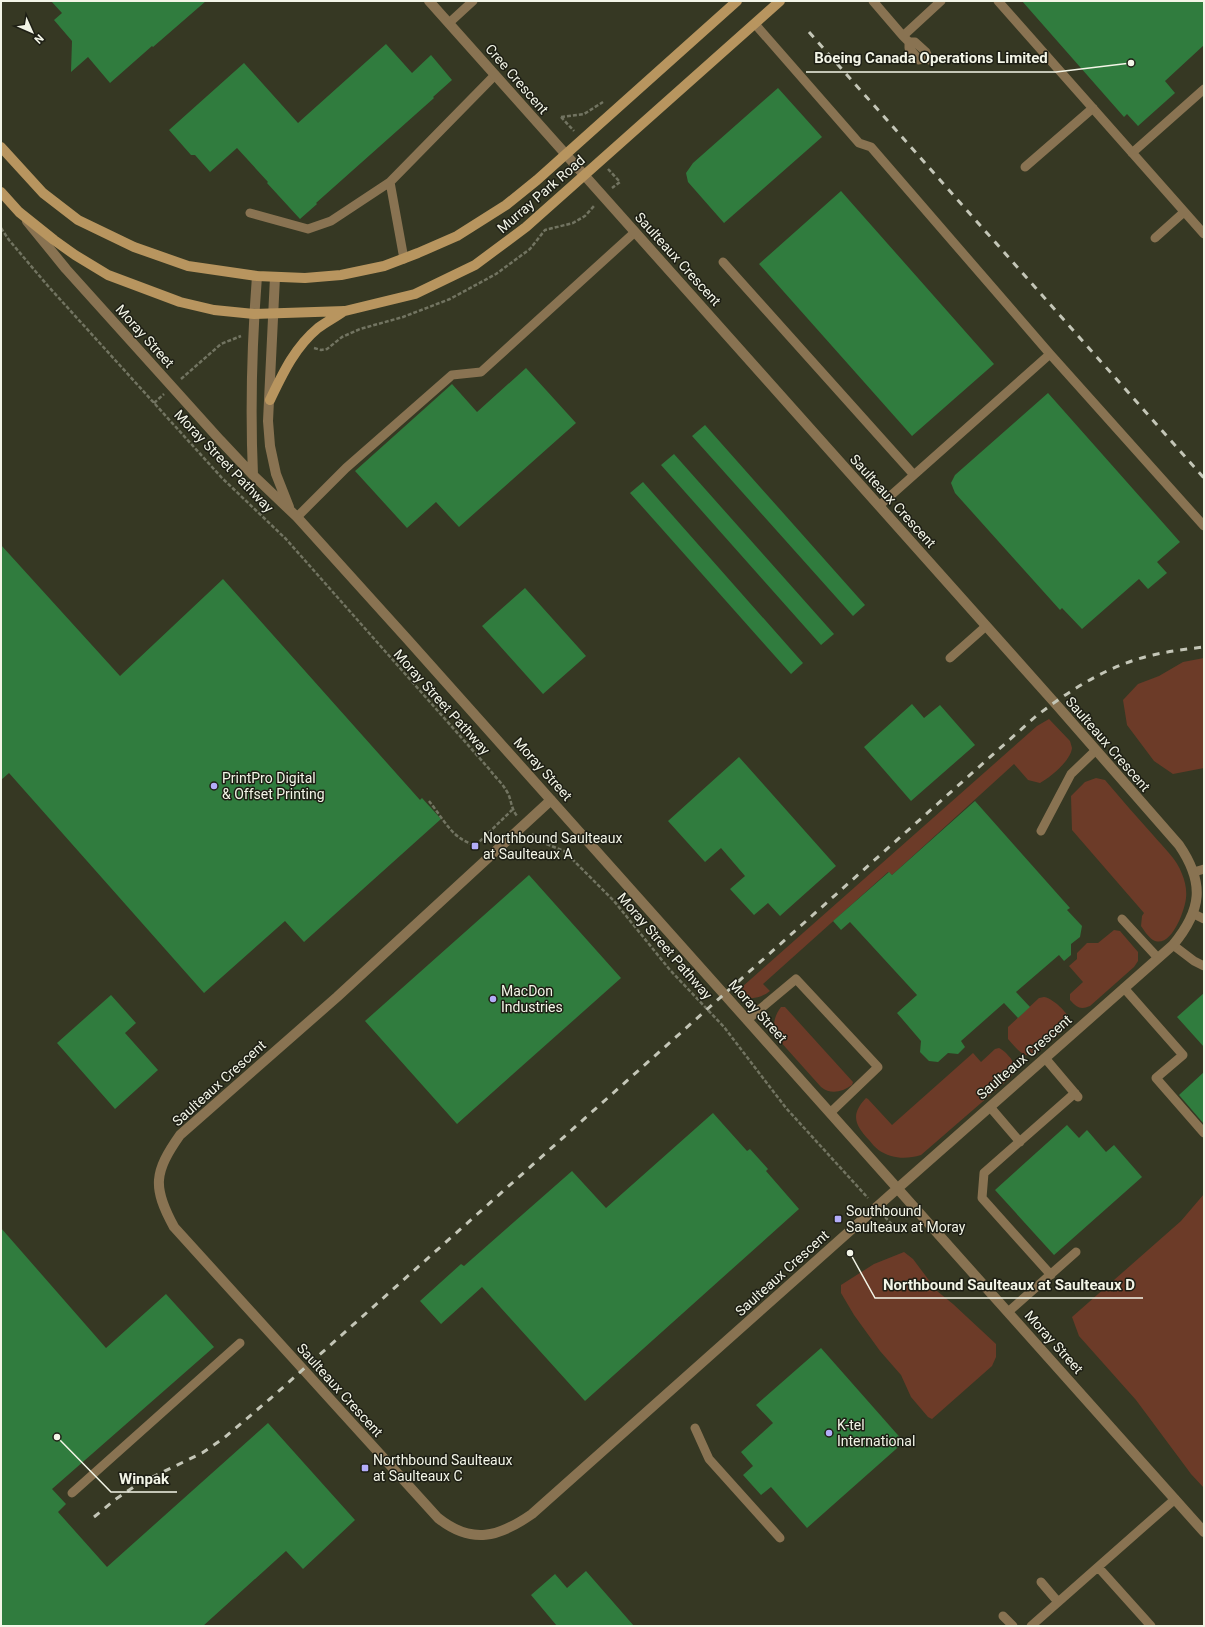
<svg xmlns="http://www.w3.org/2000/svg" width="1205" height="1627" font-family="Roboto,sans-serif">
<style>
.green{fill:#6c3b28}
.building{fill:#307c3e}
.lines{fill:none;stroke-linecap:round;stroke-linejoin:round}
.path{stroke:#727461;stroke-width:2.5;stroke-dasharray:4 2;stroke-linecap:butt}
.lane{stroke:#897352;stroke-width:9}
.street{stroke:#897352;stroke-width:10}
.secondary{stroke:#b8955f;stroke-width:10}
.rail{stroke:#c4c6b7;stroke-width:3;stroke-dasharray:7 7;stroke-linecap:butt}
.poi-dot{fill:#b3adf9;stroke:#1e1f15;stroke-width:1.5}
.labels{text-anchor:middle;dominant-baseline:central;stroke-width:3;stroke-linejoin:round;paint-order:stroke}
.street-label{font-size:14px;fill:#f3f5e7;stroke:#1e1f15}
.poi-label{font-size:14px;fill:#f3f5e7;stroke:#1e1f15;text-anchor:start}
.leader{fill:none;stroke:#f3f5e7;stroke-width:1.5}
.callout-dot{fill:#f3f5e7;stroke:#1e1f15;stroke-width:1.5}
.callout-label{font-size:15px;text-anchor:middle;font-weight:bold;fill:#f3f5e7;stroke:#1e1f15;stroke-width:3;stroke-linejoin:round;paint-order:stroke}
</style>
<rect width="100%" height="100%" fill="#363823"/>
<path class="green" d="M 1204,658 L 1204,768 L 1173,774 L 1154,761 L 1127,725 L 1123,700 L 1138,684 L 1159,676 L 1183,662 Z
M 1049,719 L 1070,741 L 1072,748 C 1071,760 1051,777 1040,783 L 1028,780 L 1014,764 L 892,875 L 888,872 L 763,984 L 770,991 C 761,998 748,1002 739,993 L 742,987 L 1037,726 Z
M 1096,778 L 1105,780 C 1121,799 1137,817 1153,835 C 1163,847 1177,859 1182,874 C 1185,881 1187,890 1186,898 C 1185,910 1171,950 1153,940 C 1148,937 1144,930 1141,926 L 1142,916 L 1144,913 L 1072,830 L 1071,796 L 1085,782 Z
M 1114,930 L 1120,931 L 1138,952 L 1138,961 L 1134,967 L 1090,1006 C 1081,1010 1077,1008 1070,1000 L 1070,994 L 1083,982 L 1069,966 L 1077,959 L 1077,953 L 1087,943 L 1098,943 Z
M 1044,997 C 1052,998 1068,1012 1069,1020 C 1069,1023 1067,1026 1065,1029 L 1037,1053 C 1025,1061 1016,1048 1008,1039 L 1008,1027 L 1039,998 Z
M 781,1007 L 785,1007 L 853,1082 L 852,1085 C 842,1092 831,1095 821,1087 L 778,1039 C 772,1027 773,1018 781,1007 Z
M 999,1048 C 1004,1050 1015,1061 1015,1068 C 1015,1071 1013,1074 1011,1077 L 921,1155 C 911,1158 901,1159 891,1156 C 881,1153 875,1148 869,1140 C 855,1125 850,1115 866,1098 L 868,1099 L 892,1125 L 973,1053 L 981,1062 L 995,1049 Z
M 1204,1194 L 1204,1488 L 1191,1474 L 1136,1400 L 1079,1336 L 1072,1317 L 1181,1221 Z
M 904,1252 L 913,1259 L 937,1291 L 953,1304 L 996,1344 L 996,1357 L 992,1366 L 932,1419 L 928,1417 L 911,1397 L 901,1375 L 880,1351 L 854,1315 L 841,1293 L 841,1285 L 874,1264 Z"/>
<path class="building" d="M 51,1 L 206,1 L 153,47 L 152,46 L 110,83 L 88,57 L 71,72 L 72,41 L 54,20 L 62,13 Z
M 1022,1 L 1204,1 L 1204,45 L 1165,81 L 1175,93 L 1138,126 L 1127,114 L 1124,117 Z
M 386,44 L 412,73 L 431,55 L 452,80 L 433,97 L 434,98 L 316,203 L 317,204 L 300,219 L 267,183 L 268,182 L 237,148 L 210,172 L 195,155 L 191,155 L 169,130 L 244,63 L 298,123 Z
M 778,88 L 822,137 L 724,223 L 688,182 L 686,173 L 693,163 Z
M 841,191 L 994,364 L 912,436 L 759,264 Z
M 526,368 L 576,423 L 459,527 L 436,502 L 407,528 L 355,471 L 452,384 L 477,412 Z
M 1048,393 L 1180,542 L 1157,562 L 1167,573 L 1148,589 L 1139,579 L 1082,629 L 1062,608 L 1060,610 L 955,493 L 951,483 L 955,475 Z
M 705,425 L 865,605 L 853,616 L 692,436 Z
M 674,454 L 834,634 L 821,645 L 661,465 Z
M 643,482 L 803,663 L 791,674 L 630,493 Z
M 1,545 L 120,676 L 223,579 L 420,800 L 422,798 L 441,819 L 304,942 L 285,921 L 204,993 L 9,773 L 1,780 Z
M 525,588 L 586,656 L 543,694 L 482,626 Z
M 912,704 L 924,718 L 940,705 L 975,745 L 911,801 L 864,747 Z
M 739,757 L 836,866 L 780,916 L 768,903 L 754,915 L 730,889 L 745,876 L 721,848 L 705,862 L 668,821 Z
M 975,801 L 1070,908 L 1067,910 L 1082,926 L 1080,937 L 1071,944 L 1071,955 L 1064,961 L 1059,955 L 1016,992 L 1030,1007 L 1018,1018 L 1004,1003 L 961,1041 L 965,1047 L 958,1054 L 948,1053 L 938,1062 L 929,1061 L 920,1052 L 921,1041 L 897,1013 L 917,995 L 850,922 L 841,930 L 833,921 L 889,872 L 892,875 Z
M 529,875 L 621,978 L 457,1124 L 365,1021 Z
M 1204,993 L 1204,1047 L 1177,1017 Z
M 111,995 L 136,1023 L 125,1033 L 158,1070 L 115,1109 L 57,1043 Z
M 1204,1072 L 1204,1124 L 1179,1095 Z
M 713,1113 L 747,1151 L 750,1149 L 768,1169 L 766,1171 L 799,1209 L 585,1401 L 482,1287 L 441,1324 L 420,1301 L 461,1264 L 464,1266 L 572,1171 L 606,1208 Z
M 1067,1125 L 1079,1138 L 1087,1130 L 1106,1152 L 1114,1145 L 1142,1177 L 1054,1255 L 995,1190 Z
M 1,1228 L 106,1348 L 166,1294 L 214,1347 L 52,1489 L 66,1504 L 58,1512 L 107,1567 L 268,1423 L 355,1520 L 303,1569 L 286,1551 L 203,1626 L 1,1626 Z
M 821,1348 L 904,1442 L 807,1528 L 771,1487 L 761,1495 L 743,1475 L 753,1466 L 741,1452 L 773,1423 L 756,1405 Z
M 586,1571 L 634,1626 L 557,1626 L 531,1595 L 555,1574 L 567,1588 Z"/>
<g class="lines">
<path class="path" d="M 561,117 L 574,131
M 561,117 L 584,114 L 603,102
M 608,169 L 620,182 L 612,188
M 1,228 L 9,240 L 48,286 L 222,478 L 286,539 L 490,770 C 495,777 502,783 506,790 C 512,799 510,807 517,816
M 314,348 L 321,350 L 327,349 L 342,337 L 360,329 L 403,317 L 450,299 L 496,274 L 530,249 L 545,230 L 573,223 L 585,216 L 594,206
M 181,379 L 221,344 L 241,336
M 154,403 L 164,394
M 429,801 C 438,812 449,831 460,838 C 464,841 470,843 475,846 L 512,810
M 532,834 L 539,841 L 564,851 L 614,901 L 670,970 L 724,1027 L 786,1108 L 868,1198
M 885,1217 L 896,1229"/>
<path class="lane" d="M 873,1 L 903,36 L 941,1
M 998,1 L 1204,234
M 449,23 L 473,1
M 755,24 L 859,143 L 871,147 L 1050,354 L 1204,526
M 903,36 L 909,42 L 915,42 L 926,52 L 929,60
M 909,42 L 909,48 L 919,60 L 927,58
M 1132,153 L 1204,89
M 1025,167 L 1093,108
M 250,213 L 308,229 L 331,221 L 390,182
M 1155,238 L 1184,212
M 404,259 L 390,182 L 495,75
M 723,262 L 914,475
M 879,506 L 1050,354
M 297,517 L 346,468 L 452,375 L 481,372 L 635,232
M 950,658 L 985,627
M 1041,831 L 1071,774 L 1095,751
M 1194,872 L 1204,869
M 1194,914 L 1204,919
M 1122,919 L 1158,958
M 1173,945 L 1194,961 L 1204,966
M 1124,988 L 1183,1055 L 1156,1078 L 1204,1133
M 747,1020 L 796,979 L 878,1067 L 830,1113
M 1045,1058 L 1078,1097
M 990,1107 L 1020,1142
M 1051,1275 L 982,1198 L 984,1173 L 1075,1093
M 1008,1312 L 1076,1252
M 695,1428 L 709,1459 L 780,1538
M 72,1493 L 240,1343
M 1098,1567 L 1151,1626
M 1041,1582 L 1058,1602
M 1003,1616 L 1013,1626
M 1031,1626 L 1175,1499"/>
<path class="street" d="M 429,1 L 1054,702 L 1179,845 C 1205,883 1202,910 1173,945 L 898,1188 L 532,1514 C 499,1537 472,1545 438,1518 L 174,1227 C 152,1187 154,1172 180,1135 L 337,997 L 551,800
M 27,221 L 66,269 L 220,440 L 253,475 L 297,517 L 409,641 L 1204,1532
M 275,277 L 268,421 L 270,446 L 276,474 L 289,507
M 253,475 C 250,408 252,342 257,276"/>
<path class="secondary" d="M 1,147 L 43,193 L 78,220 L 134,247 L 188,266 L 257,276 L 305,278 L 341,275 L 384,266 L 418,253 L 457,236 L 506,205 L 537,180 L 737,1
M 1,192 L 19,212 L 54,240 L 75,255 L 108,275 L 180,302 L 214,310 L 254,314 L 345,311 L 415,294 L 475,265 L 526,227 L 780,1
M 270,400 C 283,373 295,347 318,328 C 326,322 336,317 344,311"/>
<path class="rail" d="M 809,32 L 1204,478
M 94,1517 L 116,1499 L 138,1484 L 202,1453 L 224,1438 L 271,1398 L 1035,717 C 1070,690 1108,665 1153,655 C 1170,651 1187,649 1204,647"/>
</g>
<g class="poi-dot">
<circle cx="214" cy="786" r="4"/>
<rect x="471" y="842" width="8" height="8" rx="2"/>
<circle cx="493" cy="999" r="4"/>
<rect x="834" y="1215" width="8" height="8" rx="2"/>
<circle cx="829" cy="1433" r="4"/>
<rect x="361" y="1464" width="8" height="8" rx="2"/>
</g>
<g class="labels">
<g class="street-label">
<text transform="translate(517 79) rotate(49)">Cree Crescent</text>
<text transform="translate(541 194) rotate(-41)">Murray Park Road</text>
<text transform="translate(678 259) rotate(48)">Saulteaux Crescent</text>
<text transform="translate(145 336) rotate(48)">Moray Street</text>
<text transform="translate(224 461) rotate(46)">Moray Street Pathway</text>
<text transform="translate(893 501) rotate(48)">Saulteaux Crescent</text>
<text transform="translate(442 702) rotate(48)">Moray Street Pathway</text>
<text transform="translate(1108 744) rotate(49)">Saulteaux Crescent</text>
<text transform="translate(543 769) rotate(48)">Moray Street</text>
<text transform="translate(665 946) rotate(49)">Moray Street Pathway</text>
<text transform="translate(758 1011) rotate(48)">Moray Street</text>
<text transform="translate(1024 1057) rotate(-41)">Saulteaux Crescent</text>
<text transform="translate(219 1083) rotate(-42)">Saulteaux Crescent</text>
<text transform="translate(782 1273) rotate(-42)">Saulteaux Crescent</text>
<text transform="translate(1054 1342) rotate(48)">Moray Street</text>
<text transform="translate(340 1390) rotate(48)">Saulteaux Crescent</text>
</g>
<g class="poi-label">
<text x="222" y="778">PrintPro Digital<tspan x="222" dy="16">&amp; Offset Printing</tspan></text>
<text x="483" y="838">Northbound Saulteaux<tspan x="483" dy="16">at Saulteaux A</tspan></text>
<text x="501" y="991">MacDon<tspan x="501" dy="16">Industries</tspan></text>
<text x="846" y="1211">Southbound<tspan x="846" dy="16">Saulteaux at Moray</tspan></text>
<text x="837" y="1425">K-tel<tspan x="837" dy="16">International</tspan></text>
<text x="373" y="1460">Northbound Saulteaux<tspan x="373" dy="16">at Saulteaux C</tspan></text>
</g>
</g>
<path class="leader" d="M1131 63L1056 72H806M850 1253L875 1298H1143M57 1437L111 1492H177"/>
<g class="callout-dot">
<circle cx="1131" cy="63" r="4"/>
<circle cx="850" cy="1253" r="4"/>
<circle cx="57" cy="1437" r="4"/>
</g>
<g class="callout-label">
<text x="931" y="63">Boeing Canada Operations Limited</text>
<text x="1009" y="1290">Northbound Saulteaux at Saulteaux D</text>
<text x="144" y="1484">Winpak</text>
</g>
<rect width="1205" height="1627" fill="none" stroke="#f3f5e7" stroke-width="4"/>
<g transform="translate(32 32) rotate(135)" stroke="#1e1f15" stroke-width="3" paint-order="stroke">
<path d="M0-3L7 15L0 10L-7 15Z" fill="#f3f5e7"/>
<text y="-6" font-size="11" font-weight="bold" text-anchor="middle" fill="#f3f5e7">N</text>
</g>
</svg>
